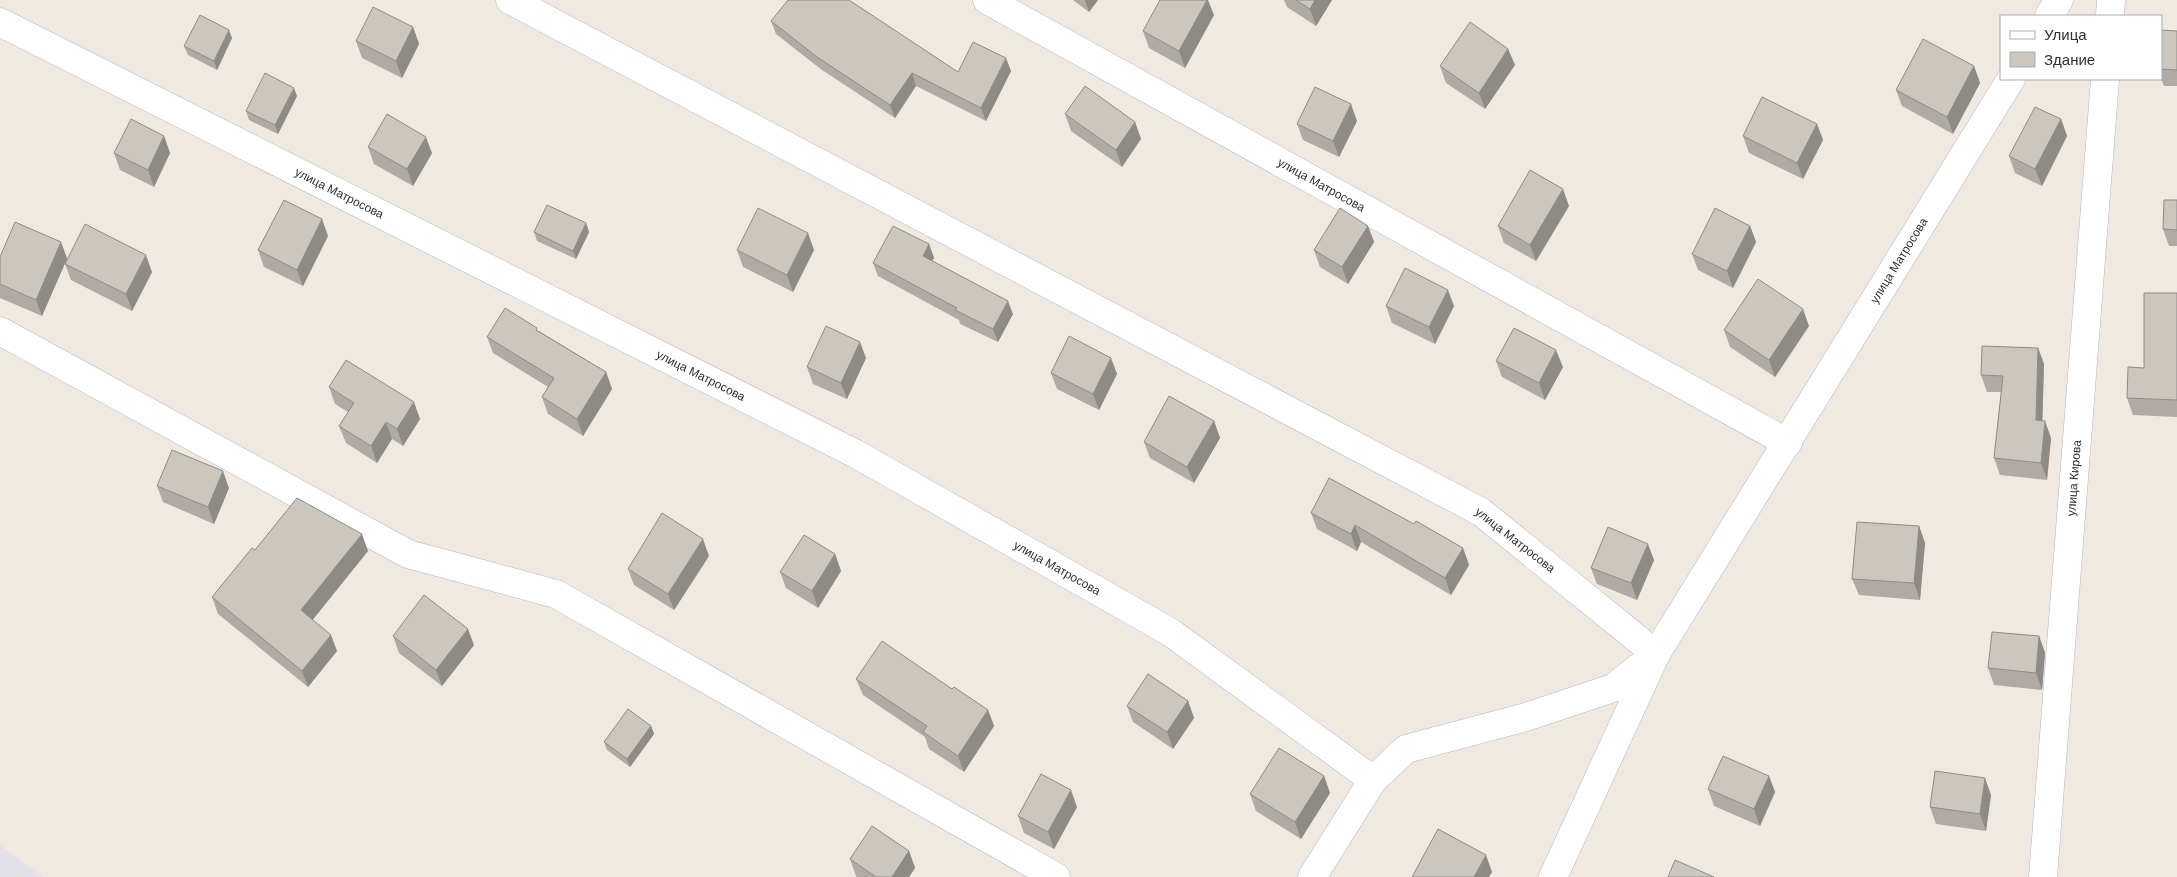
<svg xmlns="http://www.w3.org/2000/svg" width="2177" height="877" font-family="Arial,sans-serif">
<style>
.industrial{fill:#e3e1e8}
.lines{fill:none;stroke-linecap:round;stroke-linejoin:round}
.street-casing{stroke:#b4b7c1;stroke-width:29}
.street{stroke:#fff;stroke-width:28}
.wall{fill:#afaba4}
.shaded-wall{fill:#8e8b86}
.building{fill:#cbc7bf;stroke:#8e8b86}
.labels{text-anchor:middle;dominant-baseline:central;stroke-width:4;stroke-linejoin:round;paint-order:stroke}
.street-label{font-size:12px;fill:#2e2e2e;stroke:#fff}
</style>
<rect width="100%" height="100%" fill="#efe9e1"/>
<path class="industrial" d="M 0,845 L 42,877 L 0,877 Z"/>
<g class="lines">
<g class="street-casing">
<g id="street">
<path id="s1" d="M 987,0 L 1788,443"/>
<path d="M 2049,16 L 2059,0"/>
<path d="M 2110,16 L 2111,0"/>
<path id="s2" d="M 0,22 L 856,454 L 1170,632 L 1373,780 L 1406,749 L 1526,717 L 1613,688 L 1656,654 L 1481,512 L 510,0"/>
<path d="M 0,331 L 408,554 L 556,594 L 1056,877"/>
<path d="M 1312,877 L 1373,780"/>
<path id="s3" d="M 1553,877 L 1656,654 L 2011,79"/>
<path id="s4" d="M 2043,877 L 2105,79"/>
</g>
</g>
<use href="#street" class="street"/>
</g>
<path class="wall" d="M 1073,0 L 1098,0 L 1089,12 Z
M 1284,0 L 1332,0 L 1316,26 L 1287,7 Z
M 1214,15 L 1185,68 L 1149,48 L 1143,31 Z
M 771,21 L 958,72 L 1011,71 L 986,121 L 916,86 L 895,118 L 822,70 L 776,34 Z
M 413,27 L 419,44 L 402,78 L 362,58 L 356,41 Z
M 2161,30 L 2177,31 L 2177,86 L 2164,86 L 2161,78 Z
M 232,38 L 217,70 L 188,55 L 184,46 Z
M 1508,49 L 1515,65 L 1485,109 L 1446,83 L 1440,66 Z
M 1974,66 L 1980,83 L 1953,134 L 1902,106 L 1896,90 Z
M 297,96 L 278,134 L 249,120 L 246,111 Z
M 1065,114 L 1135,122 L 1141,139 L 1122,167 L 1071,131 Z
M 2061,119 L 2067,136 L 2042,186 L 2015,173 L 2009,156 Z
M 1357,121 L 1339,157 L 1303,140 L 1297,124 Z
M 1817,124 L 1823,140 L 1803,179 L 1749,153 L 1743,136 Z
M 164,136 L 170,153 L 154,187 L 120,170 L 114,153 Z
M 368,147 L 432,153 L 413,186 L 374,164 Z
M 2177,200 L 2177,246 L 2169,246 L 2163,229 Z
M 1569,206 L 1536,261 L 1504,243 L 1498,226 Z
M 586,223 L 589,232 L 576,259 L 537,241 L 534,232 Z
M 1368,226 L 1374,242 L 1348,284 L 1320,267 L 1314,250 Z
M 1750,226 L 1756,242 L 1733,288 L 1698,270 L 1692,254 Z
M 328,236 L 303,286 L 264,267 L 258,250 Z
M 929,244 L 934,258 L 932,261 L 1013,314 L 998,342 L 960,324 L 959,320 L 878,276 L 873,263 Z
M 737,250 L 814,250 L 793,292 L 743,267 Z
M 0,257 L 67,259 L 152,272 L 132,311 L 71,280 L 65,264 L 42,316 L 0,298 Z
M 2177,293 L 2177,417 L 2133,415 L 2127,398 L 2144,368 Z
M 1386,306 L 1454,306 L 1435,344 L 1392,323 Z
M 1809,326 L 1775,377 L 1730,347 L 1724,330 Z
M 539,331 L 606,372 L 612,389 L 583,436 L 548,414 L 542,397 L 548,387 L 493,353 L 487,337 Z
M 2038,348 L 2044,364 L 2042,421 L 2051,438 L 2047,480 L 2000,475 L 1994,458 L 2001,392 L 1987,392 L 1981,375 Z
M 866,358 L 847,399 L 813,384 L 807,367 Z
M 1496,361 L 1563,367 L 1545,400 L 1502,377 Z
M 1051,373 L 1117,374 L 1099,410 L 1057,389 Z
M 329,387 L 420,419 L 403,446 L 392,439 L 377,463 L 346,443 L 339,426 L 348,412 L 335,404 Z
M 1214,421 L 1220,438 L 1194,483 L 1150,458 L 1144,442 Z
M 157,486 L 229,488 L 214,524 L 163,502 Z
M 1311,513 L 1414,524 L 1463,548 L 1469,565 L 1451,595 L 1361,542 L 1357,551 L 1317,529 Z
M 1919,526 L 1925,543 L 1920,600 L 1859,595 L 1852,579 Z
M 368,551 L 312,620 L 337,651 L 308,687 L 218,614 L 212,597 Z
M 835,554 L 841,571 L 818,608 L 786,588 L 780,572 Z
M 709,556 L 674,610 L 634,585 L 628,569 Z
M 1654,560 L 1637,600 L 1597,584 L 1591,568 Z
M 393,636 L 474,645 L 442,686 L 399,653 Z
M 2039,636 L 2045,653 L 2042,690 L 1994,685 L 1988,668 Z
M 856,679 L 952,689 L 988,710 L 994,726 L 964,772 L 929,749 L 925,737 L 863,695 Z
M 1188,701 L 1194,718 L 1173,749 L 1133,722 L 1127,706 Z
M 651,726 L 654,734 L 630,767 L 607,750 L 604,742 Z
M 1324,776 L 1330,793 L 1301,839 L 1256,811 L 1250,794 Z
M 1769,776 L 1775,792 L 1760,826 L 1714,806 L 1708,789 Z
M 1991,795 L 1986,831 L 1936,824 L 1930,807 Z
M 1077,807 L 1054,849 L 1024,833 L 1018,816 Z
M 909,851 L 915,868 L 909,877 L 857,877 L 856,876 L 850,859 Z"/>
<path class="shaded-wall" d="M 1085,0 L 1098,0 L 1089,12 Z
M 1207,0 L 1208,0 L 1214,15 L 1185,68 L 1179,51 Z
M 1315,0 L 1332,0 L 1316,26 L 1310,9 Z
M 413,27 L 419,44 L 402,78 L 396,61 Z
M 229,30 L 232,38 L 217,70 L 214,61 Z
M 1508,49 L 1515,65 L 1485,109 L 1479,93 Z
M 1006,58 L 1011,71 L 986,121 L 981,108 Z
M 1974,66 L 1980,83 L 1953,134 L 1947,117 Z
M 912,73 L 916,86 L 895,118 L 890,105 Z
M 294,88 L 297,96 L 278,134 L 275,125 Z
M 1351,104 L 1357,121 L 1339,157 L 1333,141 Z
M 2061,119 L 2067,136 L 2042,186 L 2035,169 Z
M 1135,122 L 1141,139 L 1122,167 L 1116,150 Z
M 1817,124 L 1823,140 L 1803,179 L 1797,163 Z
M 164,136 L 170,153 L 154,187 L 148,170 Z
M 426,137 L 432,153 L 413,186 L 407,169 Z
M 1563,189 L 1569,206 L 1536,261 L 1530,245 Z
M 322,219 L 328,236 L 303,286 L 297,270 Z
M 586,223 L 589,232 L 576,259 L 573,251 Z
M 1368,226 L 1374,242 L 1348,284 L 1342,267 Z
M 1750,226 L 1756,242 L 1733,288 L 1727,271 Z
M 808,233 L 814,250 L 793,292 L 787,275 Z
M 61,242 L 67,258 L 42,316 L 36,300 Z
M 929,244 L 934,258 L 927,269 L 923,256 Z
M 146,255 L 152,272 L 132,311 L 126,294 Z
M 1448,290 L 1454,306 L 1435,344 L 1429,327 Z
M 1008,301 L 1013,314 L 998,342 L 993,329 Z
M 1803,309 L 1809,326 L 1775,377 L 1769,360 Z
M 860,342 L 866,358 L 847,399 L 841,383 Z
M 2038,348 L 2044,364 L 2042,437 L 2036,420 Z
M 1556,350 L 1563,367 L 1545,400 L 1539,383 Z
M 1111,358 L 1117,374 L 1099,410 L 1093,394 Z
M 606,372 L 612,389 L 583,436 L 577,419 Z
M 414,402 L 420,419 L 403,446 L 397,429 Z
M 1214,421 L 1220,438 L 1194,483 L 1187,467 Z
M 2045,421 L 2051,438 L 2047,480 L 2041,463 Z
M 386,422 L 392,439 L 377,463 L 371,446 Z
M 223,471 L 229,488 L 214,524 L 208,507 Z
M 1355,525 L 1361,542 L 1357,551 L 1351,534 Z
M 1919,526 L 1925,543 L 1920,600 L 1914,583 Z
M 362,534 L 368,551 L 307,627 L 301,610 Z
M 703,539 L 709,556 L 674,610 L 668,594 Z
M 1648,544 L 1654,560 L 1637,600 L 1631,583 Z
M 1463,548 L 1469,565 L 1451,595 L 1445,578 Z
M 835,554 L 841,571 L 818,608 L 812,591 Z
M 468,629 L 474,645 L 442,686 L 436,670 Z
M 331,635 L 337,651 L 308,687 L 302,671 Z
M 2039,636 L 2045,653 L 2042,690 L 2036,673 Z
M 1188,701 L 1194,718 L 1173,749 L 1167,732 Z
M 988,710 L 994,726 L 964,772 L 958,756 Z
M 651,726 L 654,734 L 630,767 L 627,759 Z
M 1324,776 L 1330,793 L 1301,839 L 1295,822 Z
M 1769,776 L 1775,792 L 1760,826 L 1754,809 Z
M 1985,778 L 1991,795 L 1986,831 L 1980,814 Z
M 1071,790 L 1077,807 L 1054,849 L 1048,832 Z
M 909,851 L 915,868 L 909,877 L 892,877 Z
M 1486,855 L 1492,872 L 1489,877 L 1474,877 Z"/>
<path class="building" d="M 788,0 L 849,0 L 958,72 L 973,42 L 1006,58 L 981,108 L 912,73 L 890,105 L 817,57 L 771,21 Z
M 1160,0 L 1207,0 L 1179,51 L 1143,31 Z
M 1296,0 L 1315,0 L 1310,9 Z
M 373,7 L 413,27 L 396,61 L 356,41 Z
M 200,15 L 229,30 L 214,61 L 184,46 Z
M 1470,22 L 1508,49 L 1479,93 L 1440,66 Z
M 2161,30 L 2177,31 L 2177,70 L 2161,69 Z
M 1923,39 L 1974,66 L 1947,117 L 1896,90 Z
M 265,73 L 294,88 L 275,125 L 246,111 Z
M 1085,86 L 1135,122 L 1116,150 L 1065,114 Z
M 1315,87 L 1351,104 L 1333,141 L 1297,124 Z
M 1762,97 L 1817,124 L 1797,163 L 1743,136 Z
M 2035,107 L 2061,119 L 2035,169 L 2009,156 Z
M 387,114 L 426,137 L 407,169 L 368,147 Z
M 131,119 L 164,136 L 148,170 L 114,153 Z
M 1530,170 L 1563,189 L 1530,245 L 1498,226 Z
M 284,200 L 322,219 L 297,270 L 258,250 Z
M 2164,200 L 2177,200 L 2177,230 L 2163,229 Z
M 547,205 L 586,223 L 573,251 L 534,232 Z
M 758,208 L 808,233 L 787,275 L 737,250 Z
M 1340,208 L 1368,226 L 1342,267 L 1314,250 Z
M 1715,208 L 1750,226 L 1727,271 L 1692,254 Z
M 15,222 L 61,242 L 36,300 L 0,284 L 0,257 Z
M 85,224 L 146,255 L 126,294 L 65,264 Z
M 893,226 L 929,244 L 923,256 L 1008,301 L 993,329 L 955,310 L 957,308 L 873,263 Z
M 1405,268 L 1448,290 L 1429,327 L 1386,306 Z
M 1758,279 L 1803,309 L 1769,360 L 1724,330 Z
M 2144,293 L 2177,293 L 2177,400 L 2127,398 L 2128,367 L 2144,368 Z
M 505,308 L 537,328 L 536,330 L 606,372 L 577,419 L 542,397 L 554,378 L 487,337 Z
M 826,326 L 860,342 L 841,383 L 807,367 Z
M 1514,328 L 1556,350 L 1539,383 L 1496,361 Z
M 1069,336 L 1111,358 L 1093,394 L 1051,373 Z
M 1982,346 L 2038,348 L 2036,420 L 2045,421 L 2041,463 L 1994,458 L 2003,376 L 1981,375 Z
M 346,360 L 414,402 L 397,429 L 386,422 L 371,446 L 339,426 L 354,403 L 329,387 Z
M 1169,396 L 1214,421 L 1187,467 L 1144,442 Z
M 172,450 L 223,471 L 208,507 L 157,486 Z
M 1329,478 L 1414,524 L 1416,521 L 1463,548 L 1445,578 L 1355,525 L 1351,534 L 1311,513 Z
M 297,498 L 362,534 L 301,610 L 331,635 L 302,671 L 212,597 L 252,548 L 255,550 Z
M 662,513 L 703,539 L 668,594 L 628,569 Z
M 1857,522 L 1919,526 L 1914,583 L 1852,579 Z
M 1608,527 L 1648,544 L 1631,583 L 1591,568 Z
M 804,535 L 835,554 L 812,591 L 780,572 Z
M 424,595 L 468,629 L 436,670 L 393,636 Z
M 1992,632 L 2039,636 L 2036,673 L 1988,668 Z
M 882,641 L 952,689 L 954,687 L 988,710 L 958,756 L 923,732 L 927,726 L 856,679 Z
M 1148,674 L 1188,701 L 1167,732 L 1127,706 Z
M 628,709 L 651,726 L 627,759 L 604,742 Z
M 1279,748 L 1324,776 L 1295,822 L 1250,794 Z
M 1723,756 L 1769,776 L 1754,809 L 1708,789 Z
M 1935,771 L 1985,778 L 1980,814 L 1930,807 Z
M 1041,774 L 1071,790 L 1048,832 L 1018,816 Z
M 872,826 L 909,851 L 892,877 L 876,877 L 850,859 Z
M 1438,829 L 1486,855 L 1474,877 L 1412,877 Z
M 1675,860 L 1714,877 L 1668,877 Z"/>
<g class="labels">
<g class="street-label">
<text stroke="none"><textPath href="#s1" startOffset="382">улица Матросова</textPath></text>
<text stroke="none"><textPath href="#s2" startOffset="380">улица Матросова</textPath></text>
<text stroke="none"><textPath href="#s3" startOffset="708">улица Матросова</textPath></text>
<text stroke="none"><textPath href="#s2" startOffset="785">улица Матросова</textPath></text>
<text stroke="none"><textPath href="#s4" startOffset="400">улица Кирова</textPath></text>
<text transform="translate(1515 540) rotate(38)">улица Матросова</text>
<text stroke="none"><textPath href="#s2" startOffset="1190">улица Матросова</textPath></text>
</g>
</g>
<rect x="2000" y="15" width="162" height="65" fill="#ffffff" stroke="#ababab"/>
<rect x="2010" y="31" width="25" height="8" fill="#ffffff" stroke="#ababab"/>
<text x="2044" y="40" font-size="15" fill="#2e2e2e">Улица</text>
<rect x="2010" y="52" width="25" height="15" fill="#cbc7bf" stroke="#ababab"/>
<text x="2044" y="65" font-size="15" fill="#2e2e2e">Здание</text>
</svg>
